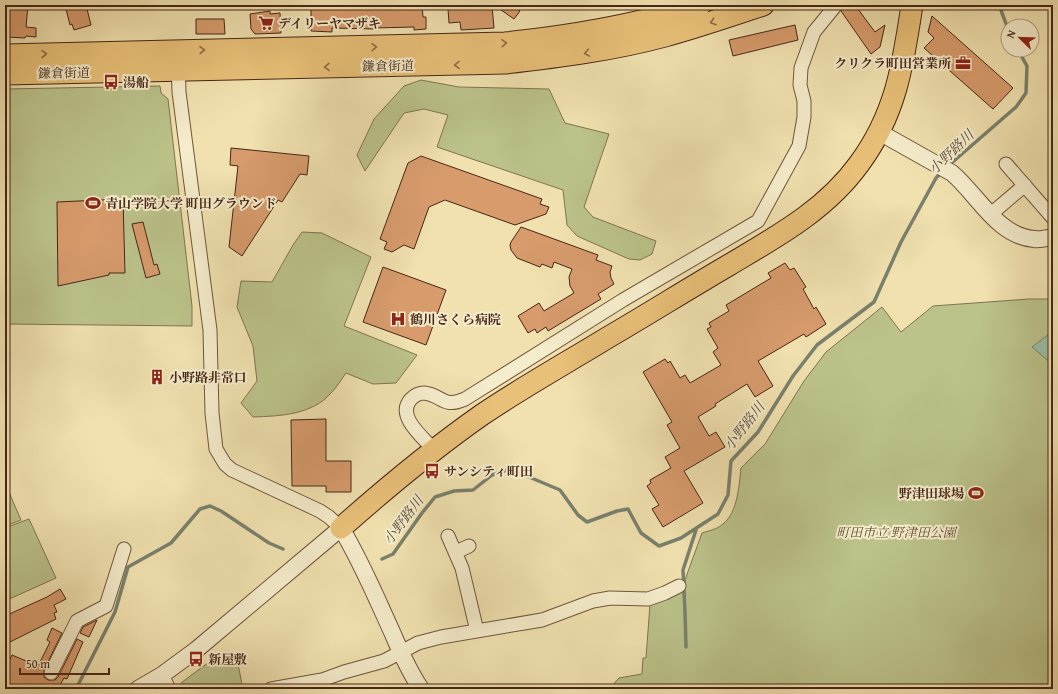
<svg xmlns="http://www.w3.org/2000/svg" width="1058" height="694" font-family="'Gentium Book Plus','Noto Serif JP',serif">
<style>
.green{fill:#bbc28a;stroke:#807451}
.water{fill:#9bbea5;stroke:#79816d}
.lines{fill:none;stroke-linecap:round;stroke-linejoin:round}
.stream{stroke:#79816d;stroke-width:3.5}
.building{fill:#d79b6c;stroke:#462618}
.minor-casing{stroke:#70553e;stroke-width:15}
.tertiary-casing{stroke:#70553e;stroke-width:18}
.primary-casing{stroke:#462618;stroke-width:23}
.minor{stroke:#f5eccb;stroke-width:13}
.tertiary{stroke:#f5eccb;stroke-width:16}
.primary{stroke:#e8c078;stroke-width:21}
.oneway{stroke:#8f6b43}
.labels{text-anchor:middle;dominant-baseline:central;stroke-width:4;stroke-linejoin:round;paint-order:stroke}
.poi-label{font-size:13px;font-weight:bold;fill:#462618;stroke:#f5eccb;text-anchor:start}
.street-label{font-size:13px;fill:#462618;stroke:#f5eccb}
.park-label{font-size:13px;font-style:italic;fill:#634d34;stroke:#f5eccb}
.water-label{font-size:14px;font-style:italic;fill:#5b4c3b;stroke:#f5eccb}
</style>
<rect width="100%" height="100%" fill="#f0e1af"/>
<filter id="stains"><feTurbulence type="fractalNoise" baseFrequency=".005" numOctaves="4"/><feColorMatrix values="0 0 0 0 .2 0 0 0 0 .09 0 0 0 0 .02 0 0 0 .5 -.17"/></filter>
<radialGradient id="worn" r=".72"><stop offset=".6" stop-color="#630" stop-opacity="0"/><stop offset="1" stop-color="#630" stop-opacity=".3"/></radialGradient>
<path class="green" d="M 421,80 L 459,87 L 549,89 L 565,123 L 609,134 L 584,207 L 593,217 L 656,241 L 652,254 L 640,260 L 629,259 L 577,236 L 567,225 L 563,190 L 437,147 L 448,115 L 424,109 L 404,113 L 365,171 L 357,155 L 374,119 L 404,86 Z
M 160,86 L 161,93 L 168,99 L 192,306 L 192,326 L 5,324 L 5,89 Z
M 302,232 L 322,233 L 371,257 L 344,326 L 417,355 L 396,383 L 373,384 L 346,373 C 341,380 337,387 331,393 C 312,415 280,416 253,417 L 241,403 L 257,381 L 253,346 L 237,307 L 241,281 L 272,282 L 293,245 Z
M 1029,299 L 1053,299 L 1053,689 L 609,689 L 619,678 L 642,674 L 643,658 L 646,658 L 650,604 L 684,589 L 686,577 L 702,533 C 708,531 718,529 723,524 C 738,512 739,485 741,468 L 765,444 L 804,381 L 826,352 L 882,307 L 901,332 L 933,306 Z
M 5,483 L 21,520 L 5,526 Z
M 29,519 L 56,578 L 5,601 L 5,528 Z
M 221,653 L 229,663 L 238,664 L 243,689 L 183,689 L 181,683 Z"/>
<path class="water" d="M 1053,331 L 1053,365 L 1032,347 Z"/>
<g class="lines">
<path class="stream" d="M 433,5 L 433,6
M 999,5 L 1008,29
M 948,166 L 1016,107 L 1026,93 L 1027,66 L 1018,50
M 382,559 L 393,554 L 422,513 L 435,497 L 454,491 L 473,490 L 492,475 L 510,469 L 560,490 L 578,515 L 587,522 L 617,511 L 628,509 L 641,533 L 659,546 L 681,538 L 718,514 L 728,495 L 731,461 L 758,432 L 793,376 L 817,345 L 874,302 L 901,242 L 936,178 L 942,172
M 686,647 L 685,612 L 683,570 L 696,530
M 76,689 L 115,612 L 128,567 L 171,543 L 200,509 L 210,506 L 221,511 L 269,543 L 283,549"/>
</g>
<path class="building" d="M 10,5 L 28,5 L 26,27 L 36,28 L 36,37 L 26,36 L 25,38 L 7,37 Z
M 65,5 L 86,5 L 91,25 L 74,30 L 72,24 L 70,25 Z
M 311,5 L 349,5 L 349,7 L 374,6 L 374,5 L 422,5 L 423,17 L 426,17 L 426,29 L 414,30 L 414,27 L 374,28 L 374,29 L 332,28 L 332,32 L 311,31 Z
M 494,5 L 511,5 L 520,11 L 514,19 Z
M 844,5 L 855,5 L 875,32 L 885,25 L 880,47 L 871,54 L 841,11 Z
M 492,6 L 494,28 L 461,30 L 460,22 L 449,23 L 448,9 Z
M 270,11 L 270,14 L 280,13 L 281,33 L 255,34 L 251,29 L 250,14 Z
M 932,16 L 1013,88 L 993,109 L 924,48 L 934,38 L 928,32 Z
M 196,19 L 224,19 L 225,34 L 196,34 Z
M 795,25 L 798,40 L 733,56 L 729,40 Z
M 231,148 L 309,156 L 307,175 L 300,174 L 282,202 L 278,200 L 242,256 L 229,247 L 238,166 L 230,165 Z
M 421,156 L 542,199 L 540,204 L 549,207 L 546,214 L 515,225 L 445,200 L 429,207 L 414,249 L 404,245 L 392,252 L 384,249 L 387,242 L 380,239 L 408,163 Z
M 123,199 L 125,273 L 109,273 L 109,275 L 58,286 L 57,202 Z
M 143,222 L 154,265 L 157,264 L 160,274 L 146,278 L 132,224 Z
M 521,227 L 598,255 L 596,260 L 612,266 L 610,272 L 611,278 L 614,284 L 598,294 L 601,299 L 548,331 L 546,327 L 537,333 L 535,329 L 528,333 L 518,316 L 539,303 L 544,311 L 574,293 L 570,286 L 569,277 L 572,269 L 554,262 L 552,268 L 542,264 L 540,267 L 517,258 L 511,250 L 510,245 L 511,242 Z
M 785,263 L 790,270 L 794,268 L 806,287 L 803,289 L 814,309 L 816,307 L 826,324 L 806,337 L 804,334 L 758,361 L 773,386 L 755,397 L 747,384 L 715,404 L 716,406 L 698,417 L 709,436 L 716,432 L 725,447 L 684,471 L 703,503 L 663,527 L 652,509 L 659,505 L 647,486 L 651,483 L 650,480 L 671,468 L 665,457 L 680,448 L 667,425 L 672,422 L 643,372 L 665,359 L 668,363 L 670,361 L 680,378 L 685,375 L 690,383 L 721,365 L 713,352 L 718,348 L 707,329 L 711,327 L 709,323 L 729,311 L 726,305 L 771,278 L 768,273 Z
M 383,267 L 446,290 L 426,345 L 363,322 Z
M 326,419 L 326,461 L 351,461 L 351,492 L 326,492 L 326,486 L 292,486 L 291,420 Z
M 60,589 L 66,599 L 54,605 L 57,612 L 54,613 L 56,619 L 8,643 L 5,637 L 5,616 L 47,597 Z
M 97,620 L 89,637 L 80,633 L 83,627 Z
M 52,628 L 62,633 L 44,670 L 44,677 L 48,680 L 55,680 L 58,677 L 77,639 L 83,642 L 67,679 L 64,678 L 58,689 L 5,689 L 5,670 L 12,655 L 38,666 L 50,642 L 47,640 Z"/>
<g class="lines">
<g class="minor-casing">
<path id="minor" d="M 178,63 L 179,92 L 210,330 L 212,413 L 216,449 L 225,464 L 232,470 L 320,511 L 329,517 L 341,528
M 1006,164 L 1053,218
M 991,214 L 1025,185
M 434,450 C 424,438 395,416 411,399 C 415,395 419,393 424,393 C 443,395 442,409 465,399 L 623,300 L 758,221 L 799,146 L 804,117 L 804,101 L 800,85 L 801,68 L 814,32 L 836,5
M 448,536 L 462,568 L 477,631
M 456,552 L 469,546
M 51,673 L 77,621 L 106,606 L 124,549
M 162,675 L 169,689
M 271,689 L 322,680 L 344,672 L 384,661 L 418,643 L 441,637 L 542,620 L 593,601 L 610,598 L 648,599 L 665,593 L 679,586"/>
</g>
<g class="tertiary-casing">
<path id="tertiary" d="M 879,132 L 952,173 C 978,195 997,236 1034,239 C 1040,240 1047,238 1053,237
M 138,689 L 162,675 L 196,650 L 341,528 C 361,561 376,597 392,632 C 400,651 409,671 421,689"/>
</g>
<g class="primary-casing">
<path id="primary" d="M 5,55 L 505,43 C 572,36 637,25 700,5
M 5,74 L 506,63 C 559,57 613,50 665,36 C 698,27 730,16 763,5
M 341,528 C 386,488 433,449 483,414 C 523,387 566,363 607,338 C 648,314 688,289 729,265 C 776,237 826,210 859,164 C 896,114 903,65 912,5"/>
</g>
<use href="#minor" class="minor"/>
<use href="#tertiary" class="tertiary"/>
<use href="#primary" class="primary"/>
</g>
<defs><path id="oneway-chevron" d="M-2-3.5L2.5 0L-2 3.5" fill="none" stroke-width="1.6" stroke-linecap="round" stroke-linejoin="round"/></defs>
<g class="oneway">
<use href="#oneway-chevron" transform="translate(713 22) rotate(162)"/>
<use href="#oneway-chevron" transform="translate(504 43) rotate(-4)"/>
<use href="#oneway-chevron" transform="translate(374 47) rotate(-1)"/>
<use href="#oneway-chevron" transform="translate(202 50) rotate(-1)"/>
<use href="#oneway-chevron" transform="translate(587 53) rotate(170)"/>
<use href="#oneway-chevron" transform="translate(44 54) rotate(-1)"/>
<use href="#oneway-chevron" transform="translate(457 65) rotate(179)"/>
<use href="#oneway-chevron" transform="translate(327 67) rotate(179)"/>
</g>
<defs>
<g id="supermarket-bare" transform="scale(1.2)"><path d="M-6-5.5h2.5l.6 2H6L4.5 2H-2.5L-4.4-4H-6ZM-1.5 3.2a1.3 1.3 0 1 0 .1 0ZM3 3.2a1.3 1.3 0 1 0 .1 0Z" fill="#8f2418" stroke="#f5eccb" stroke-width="2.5" paint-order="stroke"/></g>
<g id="office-bare" transform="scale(1.2)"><path d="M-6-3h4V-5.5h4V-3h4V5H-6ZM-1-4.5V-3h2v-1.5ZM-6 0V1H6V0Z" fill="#8f2418" stroke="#f5eccb" stroke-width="2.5" paint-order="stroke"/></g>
<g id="bus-bare" transform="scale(1.2)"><path d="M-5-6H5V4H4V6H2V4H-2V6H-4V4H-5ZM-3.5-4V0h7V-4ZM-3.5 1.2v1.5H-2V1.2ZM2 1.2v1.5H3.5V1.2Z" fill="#8f2418" stroke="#f5eccb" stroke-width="2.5" paint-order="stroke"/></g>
<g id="stadium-bare" transform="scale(1.2)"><path d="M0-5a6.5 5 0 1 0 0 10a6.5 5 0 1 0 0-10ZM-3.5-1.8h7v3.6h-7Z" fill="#8f2418" stroke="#f5eccb" stroke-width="2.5" paint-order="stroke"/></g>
<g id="hospital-bare" transform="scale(1.2)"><path d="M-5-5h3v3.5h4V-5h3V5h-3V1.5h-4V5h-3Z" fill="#8f2418" stroke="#f5eccb" stroke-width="2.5" paint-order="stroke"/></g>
<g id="building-bare" transform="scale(1.2)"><path d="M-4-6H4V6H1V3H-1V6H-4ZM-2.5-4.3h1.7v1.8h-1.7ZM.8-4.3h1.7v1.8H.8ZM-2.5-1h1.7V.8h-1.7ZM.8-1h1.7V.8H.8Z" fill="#8f2418" stroke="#f5eccb" stroke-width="2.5" paint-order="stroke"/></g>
</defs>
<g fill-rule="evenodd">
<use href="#supermarket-bare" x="266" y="23"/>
<use href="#office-bare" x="963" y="63"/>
<use href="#bus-bare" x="111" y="82"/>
<use href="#stadium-bare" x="93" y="203"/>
<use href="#hospital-bare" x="398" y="319"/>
<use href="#building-bare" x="157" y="377"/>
<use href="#bus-bare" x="432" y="471"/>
<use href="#stadium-bare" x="976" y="493"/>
<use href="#bus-bare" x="196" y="659"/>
</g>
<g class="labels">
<g class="poi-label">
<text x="278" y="23">デイリーヤマザキ</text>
<text x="951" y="63" text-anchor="end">クリクラ町田営業所</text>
<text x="123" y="82">湯船</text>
<text x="105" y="203">青山学院大学 町田グラウンド</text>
<text x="410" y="319">鶴川さくら病院</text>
<text x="169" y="377">小野路非常口</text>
<text x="444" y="471">サンシティ町田</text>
<text x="964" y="493" text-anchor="end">野津田球場</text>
<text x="208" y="659">新屋敷</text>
</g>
<g class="street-label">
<text transform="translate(388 66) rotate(-1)">鎌倉街道</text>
<text transform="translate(64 73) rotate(-1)">鎌倉街道</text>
</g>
<g class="park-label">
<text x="896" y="532">町田市立 野津田公園</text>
</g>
<g class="water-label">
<text transform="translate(951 152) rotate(-44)">小野路川</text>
<text transform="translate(744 426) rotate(-52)">小野路川</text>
<text transform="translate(403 520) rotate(-53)">小野路川</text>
</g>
</g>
<rect width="1058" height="694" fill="none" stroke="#f0e1af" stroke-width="20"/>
<rect x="6" y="6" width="1046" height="682" fill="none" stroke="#462618" stroke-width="2"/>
<rect x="10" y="10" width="1038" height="674" fill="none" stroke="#462618"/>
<g transform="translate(1020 38) rotate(293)"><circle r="19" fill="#f5eccb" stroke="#af9d83"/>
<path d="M0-3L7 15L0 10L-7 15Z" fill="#8f2418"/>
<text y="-6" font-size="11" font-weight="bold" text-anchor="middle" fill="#462618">N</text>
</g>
<path d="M20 668v6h89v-6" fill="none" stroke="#462618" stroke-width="2"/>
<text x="26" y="668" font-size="12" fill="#462618" stroke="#f5eccb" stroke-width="3" paint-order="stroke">50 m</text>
<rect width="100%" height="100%" filter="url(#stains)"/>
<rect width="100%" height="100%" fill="url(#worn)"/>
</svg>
